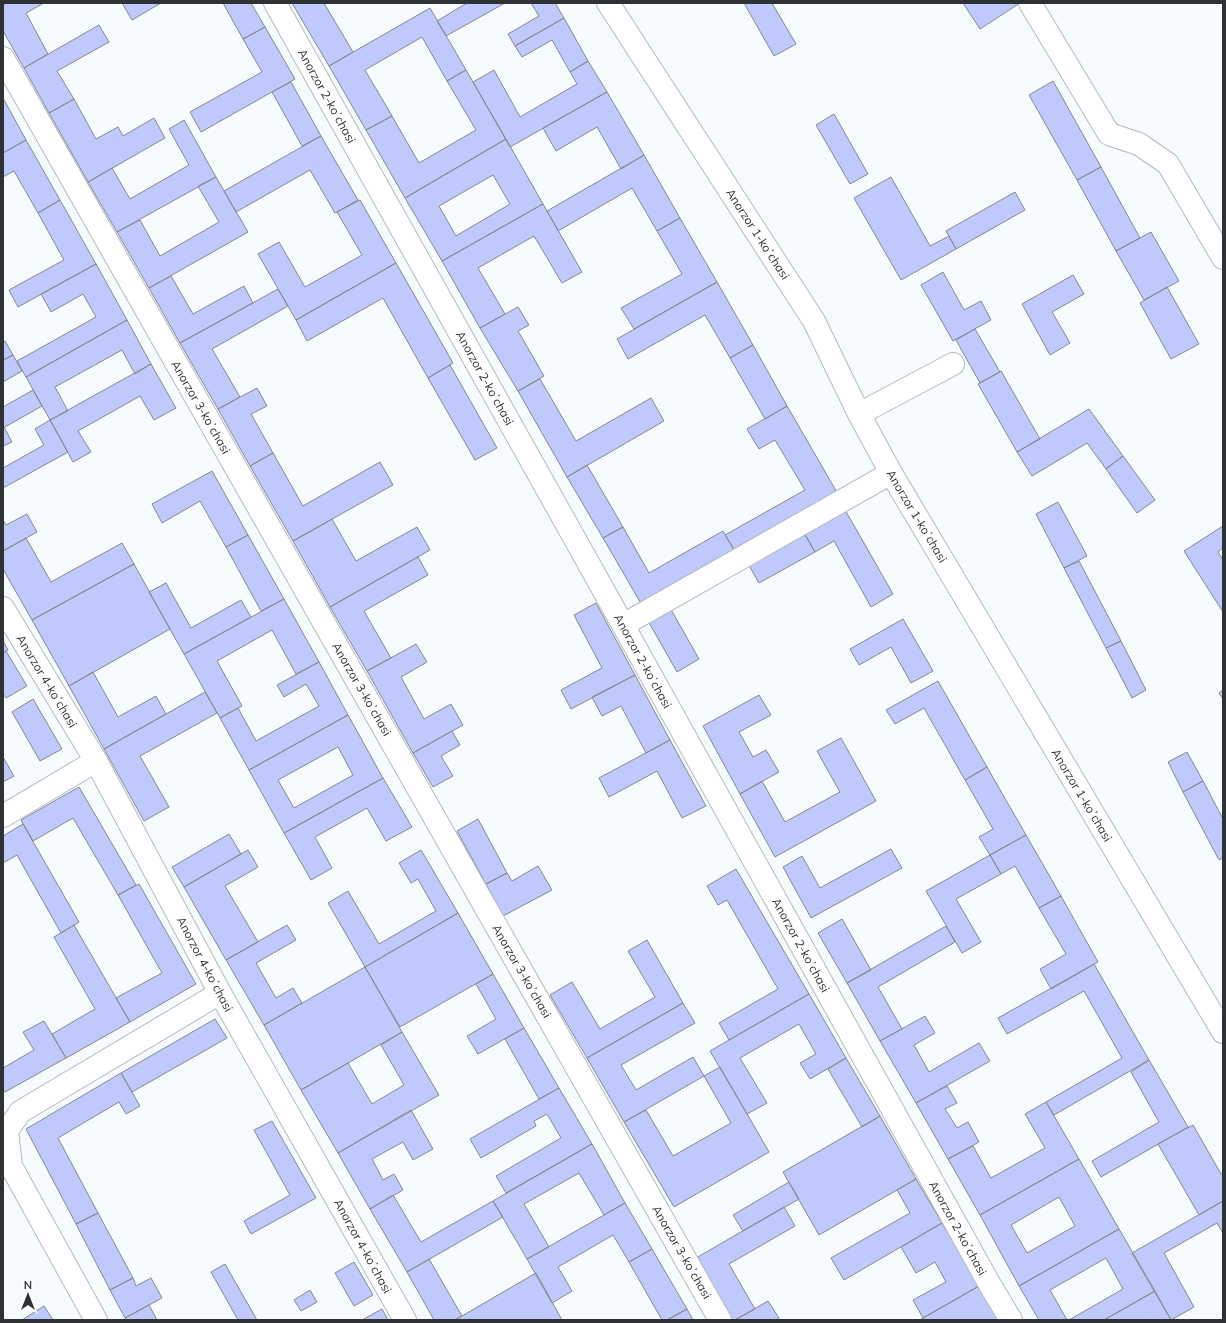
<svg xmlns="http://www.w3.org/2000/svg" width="1226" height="1323" font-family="Mulish,sans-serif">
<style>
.building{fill:#bfc9fc;stroke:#86888f;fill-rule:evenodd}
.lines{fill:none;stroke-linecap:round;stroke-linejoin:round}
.minor-casing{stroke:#b3bac0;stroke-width:24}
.minor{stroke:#fff;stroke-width:22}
.labels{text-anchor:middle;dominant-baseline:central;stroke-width:4;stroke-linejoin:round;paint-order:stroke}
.street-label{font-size:12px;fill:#2f3234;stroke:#fff}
</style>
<rect width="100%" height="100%" fill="#f6fbfe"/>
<path class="building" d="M 7,3 L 44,3 L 26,13 L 48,54 L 24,68 L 3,31 L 3,5 Z
M 122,3 L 161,3 L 132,20 Z
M 223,3 L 251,3 L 265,27 L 243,39 Z
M 292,3 L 324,3 L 353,52 L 329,66 Z
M 467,3 L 505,3 L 446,36 L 437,21 Z
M 531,3 L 555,3 L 564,18 L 515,46 L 508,34 L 539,16 Z
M 744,3 L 772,3 L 796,44 L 774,56 Z
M 963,3 L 1020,3 L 980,29 Z
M 430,8 L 466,70 L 447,81 L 422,37 L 365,70 L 392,116 L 366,130 L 329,66 Z
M 564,18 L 588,61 L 570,72 L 552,40 L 522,57 L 515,46 Z
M 99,25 L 109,42 L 57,71 L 74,99 L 49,113 L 24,68 Z
M 265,27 L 295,79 L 201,132 L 190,112 L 262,72 L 243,39 Z
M 588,61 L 607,92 L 510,147 L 473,82 L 494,70 L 520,117 L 577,84 L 570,72 Z
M 466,70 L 506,139 L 405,198 L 366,130 L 392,116 L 419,163 L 476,130 L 447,81 Z
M 1053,81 L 1101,167 L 1077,180 L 1029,95 Z
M 291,82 L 321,136 L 302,146 L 272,92 Z
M 607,92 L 644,155 L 621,169 L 597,127 L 556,151 L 543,128 Z
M 3,98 L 26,140 L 3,153 Z
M 74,99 L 96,139 L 118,127 L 123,136 L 154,118 L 165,138 L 88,182 L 49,113 Z
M 834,114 L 868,174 L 850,184 L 816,125 Z
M 184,120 L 216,177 L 117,232 L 88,182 L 112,168 L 130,199 L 189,165 L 169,129 Z
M 321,136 L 358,200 L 335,213 L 310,170 L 236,212 L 224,191 Z
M 506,139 L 543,204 L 442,261 L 405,198 ZM 493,175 L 510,204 L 456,236 L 439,206 Z
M 26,140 L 60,200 L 38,213 L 14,171 L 3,177 L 3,153 Z
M 644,155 L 680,218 L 657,231 L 632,188 L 558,231 L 547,211 Z
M 1101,167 L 1140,238 L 1116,251 L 1077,180 Z
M 216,177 L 248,232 L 149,288 L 117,232 L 140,220 L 160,256 L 219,222 L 198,186 Z
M 891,177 L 930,246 L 949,236 L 956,249 L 901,280 L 854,198 Z
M 1015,192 L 1025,210 L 956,249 L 946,231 Z
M 60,200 L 96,264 L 18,307 L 9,290 L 64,260 L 38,213 Z
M 360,200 L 396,263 L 296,320 L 258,254 L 279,242 L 305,287 L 362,255 L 337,212 Z
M 543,204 L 582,272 L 562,283 L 534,236 L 478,268 L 505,314 L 480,328 L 442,261 Z
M 680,218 L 717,282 L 634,329 L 621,308 L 682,274 L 657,231 Z
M 1151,232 L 1179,281 L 1144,300 L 1116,251 Z
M 396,263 L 453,363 L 428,378 L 383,298 L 307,341 L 296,320 Z
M 96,264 L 127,320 L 26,377 L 17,361 L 96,317 L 83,294 L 51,312 L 41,294 Z
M 943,272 L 964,310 L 981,301 L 991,320 L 953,341 L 921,285 Z
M 1073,275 L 1084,294 L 1052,312 L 1070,343 L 1050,355 L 1022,304 Z
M 171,276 L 193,314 L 244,286 L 253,303 L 180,343 L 149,288 Z
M 717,282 L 753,345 L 730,358 L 705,315 L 628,359 L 617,339 Z
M 1167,287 L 1199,344 L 1171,359 L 1140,303 Z
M 278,289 L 288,306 L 212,349 L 240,397 L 218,409 L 180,343 Z
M 518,307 L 529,325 L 518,331 L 544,376 L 518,391 L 480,328 Z
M 127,320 L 151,364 L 135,374 L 122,350 L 55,387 L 68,411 L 50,420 L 26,377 Z
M 975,329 L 1000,372 L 980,383 L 956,340 Z
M 5,341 L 13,355 L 3,360 L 3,342 Z
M 753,345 L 787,406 L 765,419 L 730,358 Z
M 13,355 L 22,371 L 3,382 L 3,360 Z
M 151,364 L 176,408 L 154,420 L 140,396 L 78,431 L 91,452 L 73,462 L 50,420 Z
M 450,365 L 497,448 L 475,460 L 428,378 Z
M 1001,371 L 1040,439 L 1017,452 L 978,384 Z
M 540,379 L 576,441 L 651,398 L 664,421 L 567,477 L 518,391 Z
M 257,388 L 267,406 L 251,414 L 273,453 L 250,466 L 218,409 Z
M 33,390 L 42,406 L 3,428 L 3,407 Z
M 787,406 L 838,494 L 736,553 L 725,535 L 805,490 L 775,440 L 759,449 L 747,429 Z
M 1089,409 L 1123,456 L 1106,469 L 1087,443 L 1032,476 L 1017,452 Z
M 50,420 L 68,452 L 3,488 L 3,468 L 44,445 L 35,429 Z
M 4,427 L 12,442 L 3,446 L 3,428 Z
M 273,453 L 303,506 L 380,462 L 393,485 L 293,541 L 250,466 Z
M 1123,456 L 1155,500 L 1137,513 L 1106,469 Z
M 587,465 L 623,527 L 603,538 L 567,477 Z
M 212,471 L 248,535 L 226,547 L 200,501 L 162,523 L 152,504 Z
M 1058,502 L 1087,556 L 1064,568 L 1036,514 Z
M 844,508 L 893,594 L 871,607 L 834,541 L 815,552 L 803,531 Z
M 27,514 L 37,532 L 3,551 L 3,520 L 6,525 Z
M 332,519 L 356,561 L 417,527 L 430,550 L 330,607 L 293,541 Z
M 1223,526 L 1223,548 L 1218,552 L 1223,560 L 1223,612 L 1184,551 Z
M 623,527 L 649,573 L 723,531 L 736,553 L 643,607 L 603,538 Z
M 803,531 L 815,552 L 759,583 L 747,562 Z
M 248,535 L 284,599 L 261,611 L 226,547 Z
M 26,538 L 51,582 L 122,543 L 134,564 L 32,620 L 3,569 L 3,551 Z
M 418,557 L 428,575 L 364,611 L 391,658 L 367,671 L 330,607 Z
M 1079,561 L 1121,641 L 1106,648 L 1064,568 Z
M 134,564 L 170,629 L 69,686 L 32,620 Z
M 166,583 L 191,628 L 241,600 L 251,617 L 184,654 L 149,592 Z
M 284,599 L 319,662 L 296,674 L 272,630 L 217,661 L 242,706 L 220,718 L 184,654 Z
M 596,603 L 635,675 L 571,709 L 561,690 L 602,668 L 574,615 Z
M 669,606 L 699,659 L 677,672 L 647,619 Z
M 903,619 L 933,671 L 911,683 L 891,647 L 859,665 L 850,649 Z
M 3,641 L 8,650 L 3,653 Z
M 1121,641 L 1146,690 L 1132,698 L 1106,648 Z
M 416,644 L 427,662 L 401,677 L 424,719 L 451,704 L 463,725 L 413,753 L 367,671 Z
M 6,651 L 27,686 L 6,698 L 3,694 L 3,653 Z
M 319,662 L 348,715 L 249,770 L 220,718 L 238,708 L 256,741 L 319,706 L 306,684 L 284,697 L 277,685 Z
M 93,672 L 118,717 L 156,696 L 166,714 L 104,749 L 69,686 Z
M 635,675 L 670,740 L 646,753 L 621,706 L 602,716 L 592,697 Z
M 938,681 L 987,767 L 965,780 L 924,708 L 895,724 L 886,710 Z
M 1223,690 L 1223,699 L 1219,693 Z
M 205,692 L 217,713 L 140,756 L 169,807 L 144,821 L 104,749 Z
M 759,695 L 771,715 L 739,732 L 753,757 L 766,750 L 779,772 L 740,794 L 703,726 Z
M 33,699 L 62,749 L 40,761 L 12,712 Z
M 348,715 L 383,778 L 284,833 L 249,770 ZM 338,747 L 353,775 L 294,808 L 278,780 Z
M 452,731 L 460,745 L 441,756 L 453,776 L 433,787 L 413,753 Z
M 841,738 L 876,801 L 775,857 L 740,794 L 762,781 L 785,822 L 840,792 L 817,751 Z
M 670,740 L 706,806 L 682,818 L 657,771 L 609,797 L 599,778 Z
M 1187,752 L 1203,781 L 1183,792 L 1168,762 Z
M 3,757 L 14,776 L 3,782 Z
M 987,767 L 1026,835 L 990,855 L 979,837 L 993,829 L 965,780 Z
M 383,778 L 412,827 L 386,841 L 367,808 L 315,837 L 332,868 L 311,880 L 284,833 Z
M 1203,781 L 1223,819 L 1223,858 L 1219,860 L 1183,792 Z
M 79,787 L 136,885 L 118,895 L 73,818 L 33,841 L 21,820 Z
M 478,819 L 507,873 L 486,884 L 457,831 Z
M 23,824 L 79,922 L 61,933 L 17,855 L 3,863 L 3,836 Z
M 229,834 L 241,854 L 184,887 L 172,867 Z
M 1026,835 L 1061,896 L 1039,908 L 1015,866 L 1001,874 L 990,855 Z
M 891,849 L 902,868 L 811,918 L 783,867 L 802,856 L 820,888 Z
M 248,850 L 258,867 L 225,886 L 258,942 L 226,960 L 184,887 Z
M 421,850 L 458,913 L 365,967 L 328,903 L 348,891 L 379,944 L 436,911 L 418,879 L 411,883 L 399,863 Z
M 990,855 L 1001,874 L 956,899 L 981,942 L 962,953 L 926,891 Z
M 538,866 L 552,890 L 503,916 L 486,884 L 507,873 L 512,881 Z
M 736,869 L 809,994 L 729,1040 L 719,1023 L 778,989 L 727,900 L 718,905 L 707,886 Z
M 139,884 L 196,984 L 130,1022 L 116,998 L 162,973 L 118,895 Z
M 1061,896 L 1098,962 L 1051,989 L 1040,969 L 1066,954 L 1039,908 Z
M 458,913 L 493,974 L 400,1027 L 365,967 Z
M 842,919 L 871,970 L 847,983 L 818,933 Z
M 74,925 L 130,1022 L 66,1058 L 52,1034 L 95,1009 L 54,937 Z
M 287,925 L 296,940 L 256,963 L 276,998 L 293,988 L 302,1003 L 264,1025 L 226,960 Z
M 946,926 L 955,942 L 878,987 L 902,1029 L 880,1041 L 847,983 Z
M 647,940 L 683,1003 L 587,1058 L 550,995 L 572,982 L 600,1029 L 655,997 L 628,951 Z
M 1094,964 L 1149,1060 L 1054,1115 L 1046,1102 L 1122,1058 L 1084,991 L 1007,1034 L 998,1018 Z
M 365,967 L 402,1032 L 301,1090 L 264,1025 Z
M 493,974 L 524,1028 L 478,1054 L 467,1036 L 496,1019 L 476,984 Z
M 809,994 L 846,1058 L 810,1079 L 800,1063 L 816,1054 L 799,1024 L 740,1058 L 767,1103 L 747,1114 L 710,1051 Z
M 683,1003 L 695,1023 L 621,1065 L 636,1090 L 693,1057 L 704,1076 L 624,1122 L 587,1058 Z
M 925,1016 L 935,1033 L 914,1045 L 929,1072 L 979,1043 L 990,1061 L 916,1103 L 880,1041 Z
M 215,1019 L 227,1038 L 132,1092 L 121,1073 Z
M 44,1021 L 66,1058 L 5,1092 L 3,1089 L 3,1068 L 34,1050 L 23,1032 Z
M 524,1028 L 559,1088 L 539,1099 L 505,1039 Z
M 402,1032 L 439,1095 L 338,1153 L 301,1090 L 348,1063 L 372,1104 L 404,1085 L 381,1045 Z
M 846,1058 L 880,1116 L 862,1127 L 828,1069 Z
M 1149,1060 L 1188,1127 L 1101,1177 L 1092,1161 L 1159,1122 L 1131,1072 Z
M 720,1067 L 769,1152 L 674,1207 L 624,1122 L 646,1110 L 673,1156 L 731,1123 L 704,1076 Z
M 121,1073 L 140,1106 L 126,1114 L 119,1102 L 58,1138 L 98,1213 L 76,1224 L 26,1129 Z
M 947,1086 L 957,1103 L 945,1109 L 957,1128 L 968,1122 L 979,1142 L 948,1159 L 916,1103 Z
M 559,1088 L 592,1144 L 506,1193 L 496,1176 L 561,1138 L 547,1114 L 534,1121 L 536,1126 L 481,1158 L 470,1139 Z
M 1046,1102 L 1079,1159 L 980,1215 L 948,1159 L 973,1146 L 991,1178 L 1045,1148 L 1025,1114 Z
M 411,1110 L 433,1149 L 413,1160 L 403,1142 L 372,1159 L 383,1180 L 394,1174 L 403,1190 L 370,1209 L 338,1153 Z
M 880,1116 L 916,1179 L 819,1235 L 783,1172 Z
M 272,1121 L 316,1198 L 251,1234 L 244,1221 L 290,1195 L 254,1130 Z
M 1193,1125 L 1221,1174 L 1223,1173 L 1223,1201 L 1199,1215 L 1158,1144 Z
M 592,1144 L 625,1203 L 604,1215 L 579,1173 L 524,1204 L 549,1247 L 527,1259 L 493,1201 Z
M 1079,1159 L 1119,1229 L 1019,1286 L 980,1215 ZM 1059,1197 L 1075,1226 L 1027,1253 L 1011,1225 Z
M 916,1179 L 942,1223 L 844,1280 L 831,1258 L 910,1213 L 897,1190 Z
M 789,1182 L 799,1199 L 743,1231 L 733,1215 Z
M 393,1195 L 421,1242 L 493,1201 L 503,1217 L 407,1272 L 370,1209 Z
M 1223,1201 L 1223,1233 L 1217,1223 L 1164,1253 L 1194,1307 L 1171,1320 L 1132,1253 Z
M 625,1203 L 652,1249 L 629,1262 L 613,1235 L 558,1267 L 572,1291 L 552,1303 L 527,1259 Z
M 784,1207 L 795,1226 L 729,1264 L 755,1309 L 735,1320 L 732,1320 L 696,1258 Z
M 98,1213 L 133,1278 L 110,1290 L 76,1224 Z
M 942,1223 L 979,1286 L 923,1318 L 913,1300 L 946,1282 L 935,1262 L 916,1273 L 901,1247 Z
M 1119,1229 L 1155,1291 L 1104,1320 L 1069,1320 L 1123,1289 L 1106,1258 L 1050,1290 L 1067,1320 L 1039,1320 L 1019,1286 Z
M 652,1249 L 687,1309 L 667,1320 L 662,1320 L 629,1262 Z
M 429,1259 L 462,1316 L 455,1320 L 434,1320 L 407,1272 Z
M 354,1262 L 373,1295 L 354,1306 L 335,1273 Z
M 225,1264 L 257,1320 L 238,1320 L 211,1272 Z
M 536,1273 L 562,1320 L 455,1320 L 462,1316 Z
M 133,1278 L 136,1286 L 151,1278 L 162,1298 L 125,1318 L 110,1290 Z
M 979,1286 L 999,1320 L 920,1320 L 923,1318 Z
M 310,1290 L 317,1302 L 301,1311 L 294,1300 Z
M 1155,1291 L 1171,1320 L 1150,1320 L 1149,1319 L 1147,1320 L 1104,1320 Z
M 768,1301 L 779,1318 L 776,1320 L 735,1320 Z
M 149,1305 L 157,1320 L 126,1320 L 125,1318 Z
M 44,1306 L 53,1320 L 22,1320 Z
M 382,1309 L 388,1320 L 362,1320 Z
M 687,1309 L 693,1320 L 667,1320 Z"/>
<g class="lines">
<g class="minor-casing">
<path id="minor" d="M 275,3 L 623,625 L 990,1285 L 1011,1320
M 608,3 L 814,321 L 859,414 L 891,473 L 1223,1032
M 1030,3 L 1109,134 L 1139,144 L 1168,164 L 1223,258
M 3,58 L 720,1320
M 859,414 L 953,364
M 3,608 L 96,761 L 220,993 L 405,1320
M 623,625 L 891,473
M 3,816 L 96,761
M 96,1320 L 11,1166 L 7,1131 L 20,1112 L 220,993"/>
</g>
<use href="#minor" class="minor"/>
</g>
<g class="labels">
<g class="street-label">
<text transform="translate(327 96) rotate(61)">Аnorzor 2-koʼchasi</text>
<text transform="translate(758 234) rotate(57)">Аnorzor 1-koʼchasi</text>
<text transform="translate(485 378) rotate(61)">Аnorzor 2-koʼchasi</text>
<text transform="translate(201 407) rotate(60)">Аnorzor 3-koʼchasi</text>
<text transform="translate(917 516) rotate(59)">Аnorzor 1-koʼchasi</text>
<text transform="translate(643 661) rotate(61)">Аnorzor 2-koʼchasi</text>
<text transform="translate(47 681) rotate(59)">Аnorzor 4-koʼchasi</text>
<text transform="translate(362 689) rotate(60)">Аnorzor 3-koʼchasi</text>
<text transform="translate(1082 795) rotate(59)">Аnorzor 1-koʼchasi</text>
<text transform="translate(801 945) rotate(61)">Аnorzor 2-koʼchasi</text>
<text transform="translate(205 964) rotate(62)">Аnorzor 4-koʼchasi</text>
<text transform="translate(522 971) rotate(60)">Аnorzor 3-koʼchasi</text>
<text transform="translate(958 1228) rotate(61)">Аnorzor 2-koʼchasi</text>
<text transform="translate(363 1246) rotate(61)">Аnorzor 4-koʼchasi</text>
<text transform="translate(682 1252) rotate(60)">Аnorzor 3-koʼchasi</text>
</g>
</g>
<rect width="1226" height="1323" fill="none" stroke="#2f3234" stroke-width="8"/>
<g transform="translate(28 1295)" stroke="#ffffff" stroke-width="3" paint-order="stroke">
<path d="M0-3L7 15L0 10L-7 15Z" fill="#2f3234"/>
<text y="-6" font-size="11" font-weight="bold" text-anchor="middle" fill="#2f3234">N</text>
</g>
</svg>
